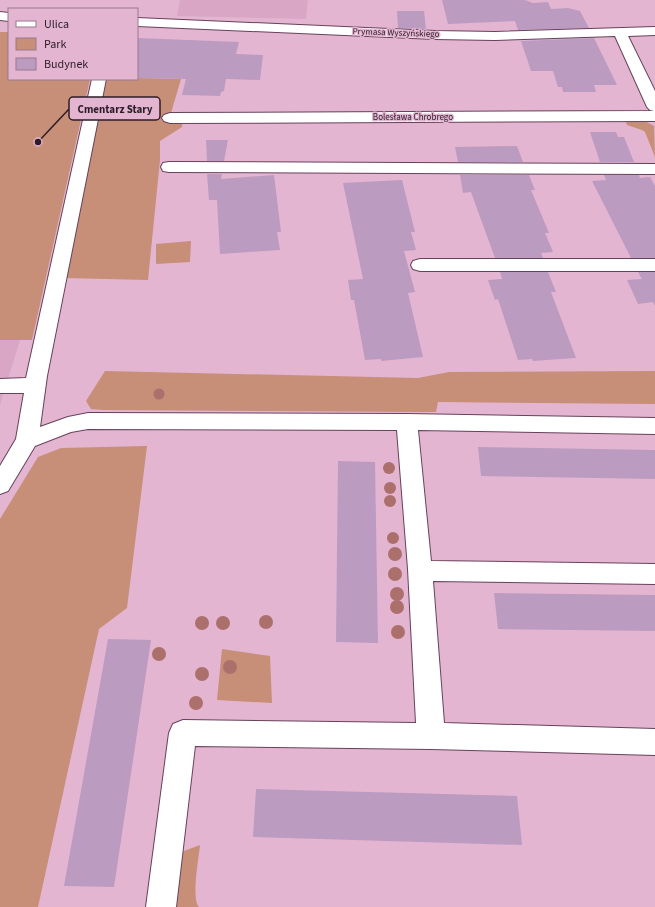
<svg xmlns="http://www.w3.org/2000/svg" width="655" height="907" font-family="'Source Sans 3',sans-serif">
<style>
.built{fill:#d9a6c6}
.green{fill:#c78e78}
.building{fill:#bc9bc1}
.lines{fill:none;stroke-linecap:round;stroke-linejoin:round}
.minor-casing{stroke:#68415a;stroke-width:2}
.minor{fill:#fff;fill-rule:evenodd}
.tree{fill:#ac706c}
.labels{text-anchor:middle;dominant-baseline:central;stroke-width:3;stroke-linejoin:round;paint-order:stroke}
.far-street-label{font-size:9px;fill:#2d1c27;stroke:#e3b5d1}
.leader{fill:none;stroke:#2d1c27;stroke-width:1.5}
.callout-dot{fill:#2d1c27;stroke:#e3b5d1;stroke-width:1.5}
.callout{fill:#e3b5d1;stroke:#2d1c27;stroke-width:1.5}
.callout-label{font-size:11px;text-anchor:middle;font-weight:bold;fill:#2d1c27}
</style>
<rect width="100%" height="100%" fill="#e3b5d1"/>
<path class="built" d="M 180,0 L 308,0 L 306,19 L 177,16 Z
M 0,340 L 20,340 L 0,405 Z"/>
<path class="green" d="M 0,32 L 9,32 L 9,79 L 90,79 L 32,340 L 0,340 Z
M 137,78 L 181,79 L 171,113 L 183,113 L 182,127 L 160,141 L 160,160 L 148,280 L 64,278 L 105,79 L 137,79 Z
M 625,119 L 643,120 L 654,126 L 655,157 L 645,132 L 642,130 L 627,125 Z
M 191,241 L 190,262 L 156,264 L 156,244 Z
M 105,371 L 418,378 L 449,372 L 655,371 L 655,404 L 438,402 L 436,412 L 421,412 L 103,410 L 91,409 L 86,401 Z
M 147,446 L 127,608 L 99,629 L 38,907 L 0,907 L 0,519 L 38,457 L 61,448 Z
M 222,649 L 270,656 L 272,703 L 217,700 Z
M 200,845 C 199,857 191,899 199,907 L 172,907 L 176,854 Z"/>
<path class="building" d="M 442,0 L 525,0 L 533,3 L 548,2 L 551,9 L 568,8 L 580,11 L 589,28 L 518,30 L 515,21 L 448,24 Z
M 397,11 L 424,11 L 426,29 L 398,28 Z
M 137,38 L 239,42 L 236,54 L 263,55 L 260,80 L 226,79 L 224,91 L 221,92 L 220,96 L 182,95 L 186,79 L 137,78 Z
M 594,38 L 617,85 L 594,85 L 596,92 L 563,92 L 562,87 L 558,87 L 553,71 L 531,71 L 521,41 Z
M 590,132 L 616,132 L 618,137 L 624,137 L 634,162 L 600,162 Z
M 206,140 L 228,140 L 224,161 L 207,161 Z
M 517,146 L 523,162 L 458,162 L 455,147 Z
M 207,174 L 222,174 L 221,179 L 274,175 L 281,232 L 277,232 L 280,250 L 220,254 L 217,200 L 209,200 Z
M 460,175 L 529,175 L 535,190 L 531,190 L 549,233 L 545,233 L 553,252 L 541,253 L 543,258 L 495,258 L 471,192 L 463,193 Z
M 604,175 L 639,175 L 640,178 L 650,177 L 655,186 L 655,258 L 631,258 L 592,181 L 606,180 Z
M 402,180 L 415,232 L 411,232 L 416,250 L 404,251 L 415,292 L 408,293 L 423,357 L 381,361 L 381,359 L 365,360 L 354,300 L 351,300 L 348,280 L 363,279 L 343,183 Z
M 500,272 L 548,272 L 556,292 L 551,292 L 576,358 L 533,361 L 532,359 L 518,360 L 498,299 L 495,300 L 488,280 L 502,279 Z
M 638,272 L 655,272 L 655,306 L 653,302 L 638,304 L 627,280 L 642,279 Z
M 478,447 L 655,450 L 655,479 L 481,476 Z
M 338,461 L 375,462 L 378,643 L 336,642 Z
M 494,593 L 655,595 L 655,631 L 498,629 Z
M 108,639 L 151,640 L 114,887 L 64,886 Z
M 256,789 L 517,796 L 522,845 L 253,837 Z"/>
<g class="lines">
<g class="minor-casing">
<path id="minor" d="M 0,12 L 9,13 L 9,21 L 0,20 Z
M 137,18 L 435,31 L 495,32 L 655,27 L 655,35 L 628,36 L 655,91 L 655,121 L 170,123 L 164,121 L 162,118 L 164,115 L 170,113 L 654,111 L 650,110 L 647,107 L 615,36 L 495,40 L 435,39 L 137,26 Z
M 92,79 L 106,79 L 47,376 L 40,427 L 68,417 L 88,413 L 407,414 L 655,418 L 655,434 L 418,430 L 431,561 L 655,564 L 655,584 L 433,581 L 444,723 L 655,729 L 655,755 L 431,749 L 195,746 L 176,907 L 146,907 L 169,733 L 173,724 L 183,720 L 416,723 L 408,569 L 397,430 L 88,429 L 71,432 L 35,446 L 8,491 L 0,494 L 0,466 L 16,439 L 24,393 L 0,393 L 0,379 L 26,378 Z
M 169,162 L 655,164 L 655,174 L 169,172 L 163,171 L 161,167 L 163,163 Z
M 420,259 L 655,259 L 655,271 L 420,271 L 413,269 L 411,265 L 413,261 Z"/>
</g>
<use href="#minor" class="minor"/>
</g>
<g class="tree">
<circle cx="159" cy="394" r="5.5"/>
<circle cx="389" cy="468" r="6"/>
<circle cx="390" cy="488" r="6"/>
<circle cx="390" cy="501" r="6"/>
<circle cx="393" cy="538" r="6"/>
<circle cx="395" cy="554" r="7"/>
<circle cx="395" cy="574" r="7"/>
<circle cx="397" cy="594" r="7"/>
<circle cx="397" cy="607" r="7"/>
<circle cx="266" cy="622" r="7"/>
<circle cx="202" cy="623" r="7"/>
<circle cx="223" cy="623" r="7"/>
<circle cx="398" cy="632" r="7"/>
<circle cx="159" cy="654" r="7"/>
<circle cx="230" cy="667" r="7"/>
<circle cx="202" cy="674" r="7"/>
<circle cx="196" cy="703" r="7"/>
</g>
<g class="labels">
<g class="far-street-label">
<text transform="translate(396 33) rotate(2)">Prymasa Wyszyńskiego</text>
<text x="413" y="117">Bolesława Chrobrego</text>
</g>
</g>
<path class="leader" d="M38 142L69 109"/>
<circle class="callout-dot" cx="38" cy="142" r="4"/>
<rect class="callout" x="69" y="97" width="91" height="23" rx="4"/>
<g class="callout-label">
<text x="115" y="113">Cmentarz Stary</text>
</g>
<rect x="8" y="8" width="130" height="72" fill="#e3b5d1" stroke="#9a788d"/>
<rect x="16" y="21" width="20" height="6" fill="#ffffff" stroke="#9a788d"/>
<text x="44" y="28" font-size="12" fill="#2d1c27">Ulica</text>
<rect x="16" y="38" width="20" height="12" fill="#c78e78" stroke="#9a788d"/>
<text x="44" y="48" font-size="12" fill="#2d1c27">Park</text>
<rect x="16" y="58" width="20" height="12" fill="#bc9bc1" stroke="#9a788d"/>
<text x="44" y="68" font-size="12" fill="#2d1c27">Budynek</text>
</svg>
